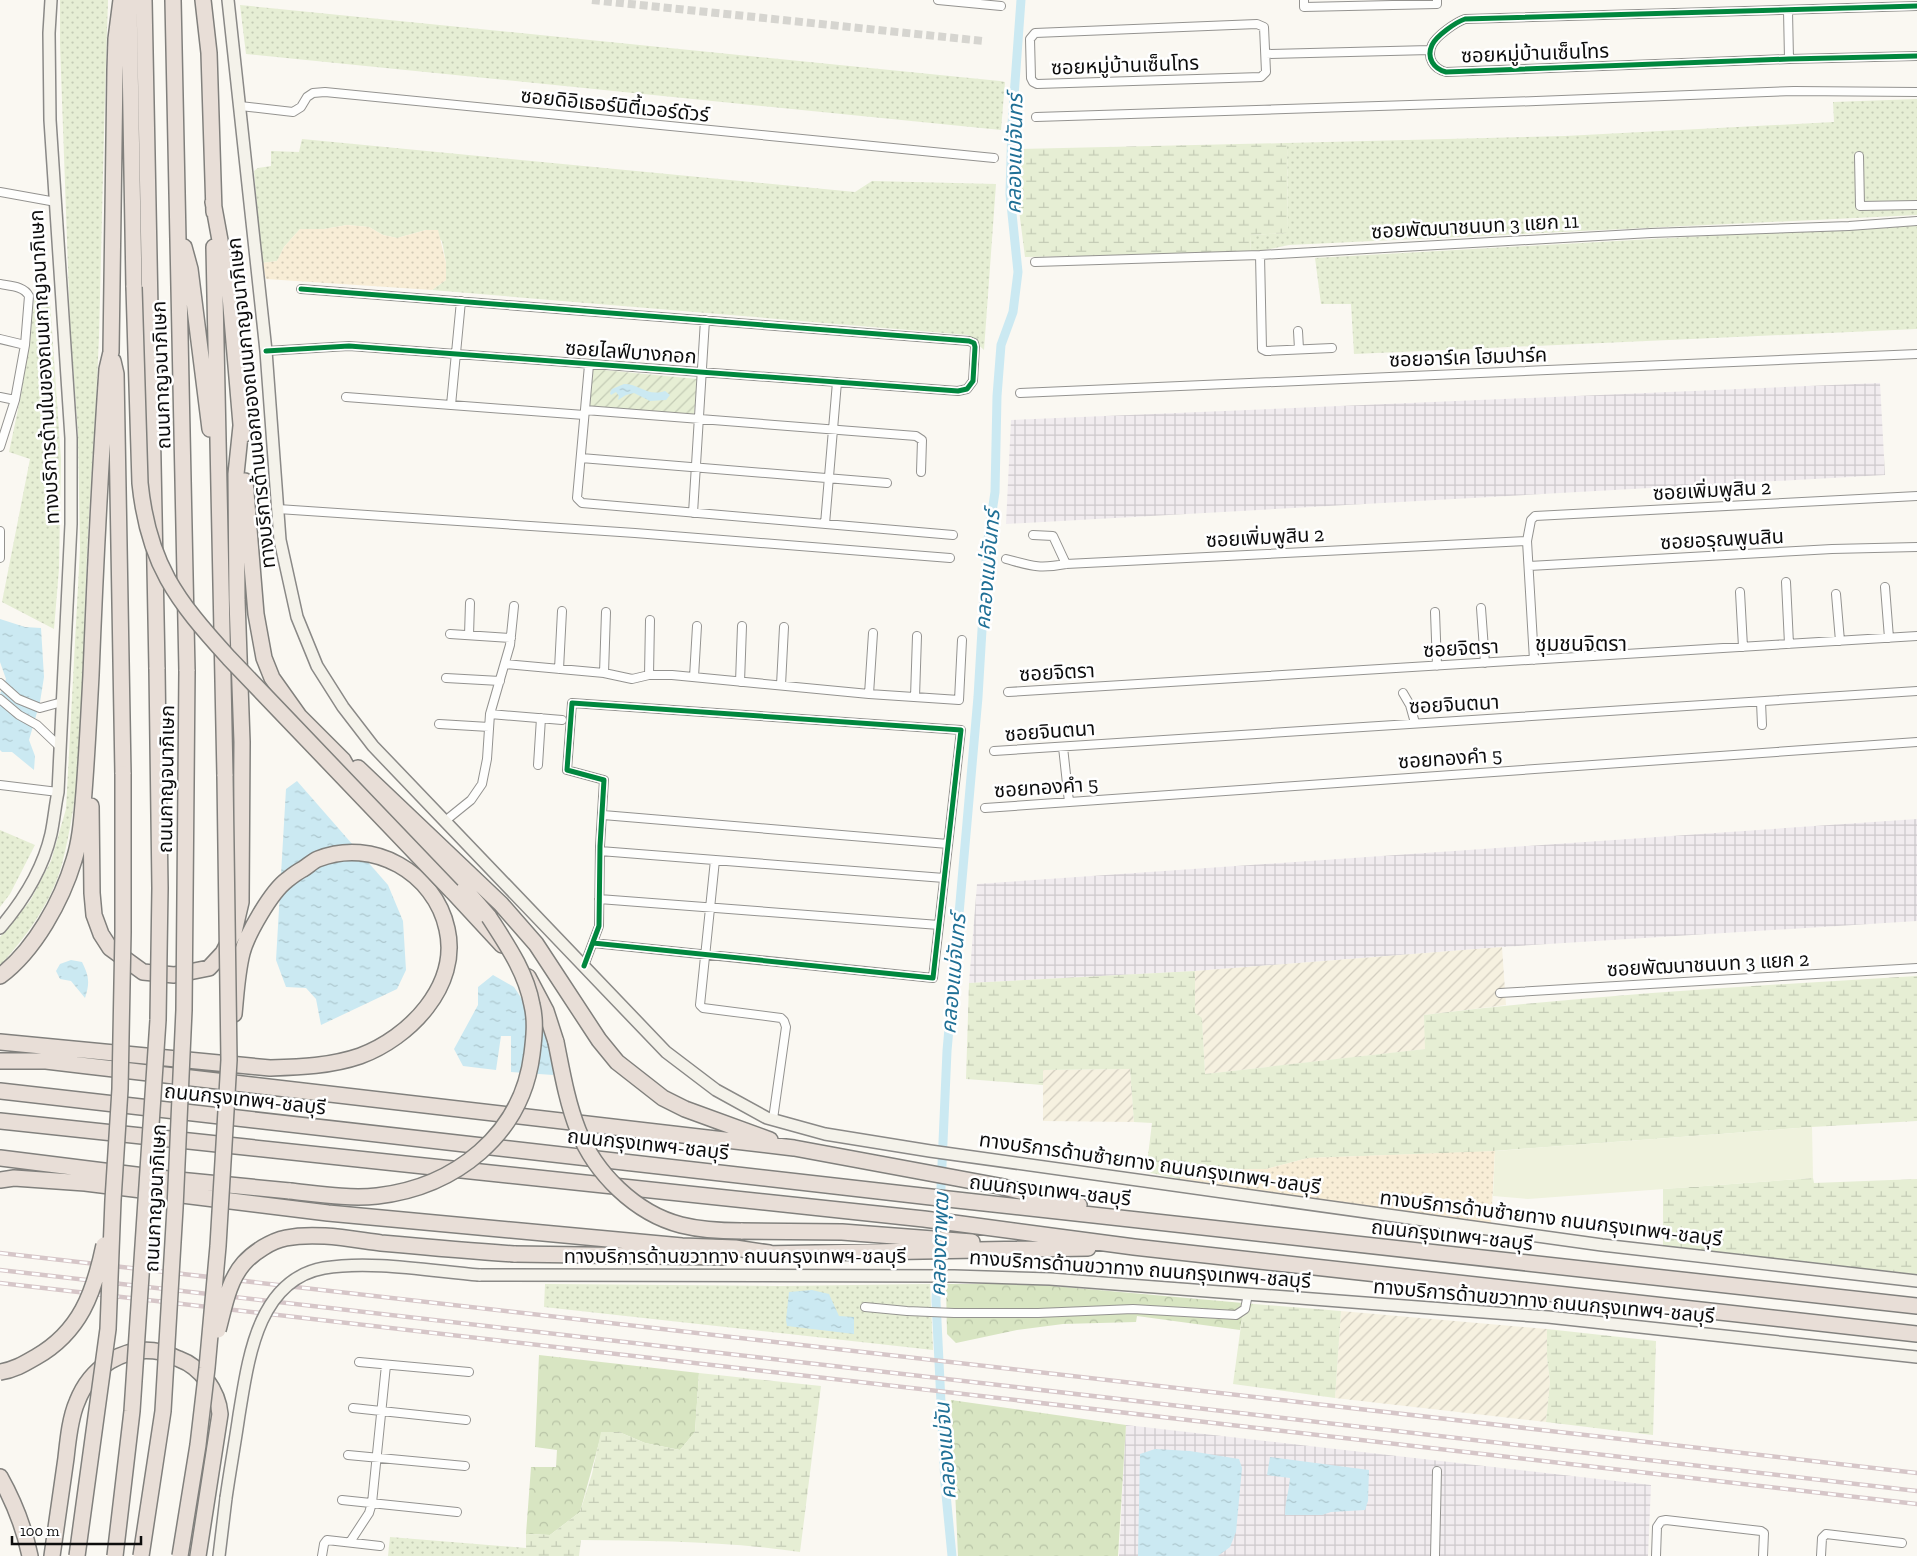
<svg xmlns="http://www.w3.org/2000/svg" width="1917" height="1556" font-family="'Zilla Slab','Noto Sans Thai',serif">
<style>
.industrial{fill:url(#industrial-grid)}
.farmland{fill:url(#farmland-furrows)}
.grass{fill:url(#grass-dots)}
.forest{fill:url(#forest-crowns)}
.wetland{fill:url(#wetland-marsh)}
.sand{fill:url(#sand-dots)}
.garden{fill:url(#garden-furrows)}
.pitch{fill:#eff2dd}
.water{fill:url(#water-ripples)}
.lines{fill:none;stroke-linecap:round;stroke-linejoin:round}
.canal{stroke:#cbe9f2;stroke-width:9}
.minor-tunnel{stroke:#d6d5d0;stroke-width:8;stroke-dasharray:8 4;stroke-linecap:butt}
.minor-casing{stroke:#949390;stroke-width:10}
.secondary-casing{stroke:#8a8987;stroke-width:14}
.motorway-casing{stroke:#81807d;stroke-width:18}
.minor{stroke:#fefefd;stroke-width:8}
.secondary{stroke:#f4f2ea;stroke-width:11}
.motorway{stroke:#e8ded7;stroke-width:15}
.rail-casing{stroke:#d6c6c8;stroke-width:4.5}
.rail{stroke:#fff;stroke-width:2.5;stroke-dasharray:8;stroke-linecap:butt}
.secondary-bridge-casing{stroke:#8a8987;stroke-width:14;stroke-linecap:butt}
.motorway-bridge-casing{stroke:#81807d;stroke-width:18;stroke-linecap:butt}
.secondary-bridge{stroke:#f4f2ea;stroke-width:11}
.motorway-bridge{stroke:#e8ded7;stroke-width:15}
.cycleway-casing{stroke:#fff;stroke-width:8}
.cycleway{stroke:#00873e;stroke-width:5}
.labels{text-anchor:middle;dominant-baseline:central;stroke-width:5;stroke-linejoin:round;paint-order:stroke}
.street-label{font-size:20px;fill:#0d0d0d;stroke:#fff}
.water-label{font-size:21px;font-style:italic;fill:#207096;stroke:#fff}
.neighbourhood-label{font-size:21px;fill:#0d0d0d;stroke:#fff}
</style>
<defs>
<pattern id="industrial-grid" width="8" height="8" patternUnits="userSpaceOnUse" patternTransform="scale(1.25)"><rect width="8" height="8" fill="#f1ecef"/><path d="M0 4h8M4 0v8" fill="none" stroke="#cdc9cc"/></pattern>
<pattern id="farmland-furrows" width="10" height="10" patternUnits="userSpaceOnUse" patternTransform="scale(1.25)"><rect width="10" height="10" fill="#f6f1e0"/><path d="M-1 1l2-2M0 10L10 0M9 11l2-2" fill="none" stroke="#d2cdbf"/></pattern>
<pattern id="grass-dots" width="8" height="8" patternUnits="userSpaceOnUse" patternTransform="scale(1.25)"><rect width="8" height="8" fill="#e6eed4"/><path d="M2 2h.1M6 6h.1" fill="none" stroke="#c4cbb5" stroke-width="1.8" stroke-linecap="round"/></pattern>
<pattern id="forest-crowns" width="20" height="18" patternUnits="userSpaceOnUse" patternTransform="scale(1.25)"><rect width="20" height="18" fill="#d8e5c2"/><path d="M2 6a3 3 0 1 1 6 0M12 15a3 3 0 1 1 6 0" fill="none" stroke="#b8c3a6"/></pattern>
<pattern id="wetland-marsh" width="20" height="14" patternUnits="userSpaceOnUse" patternTransform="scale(1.25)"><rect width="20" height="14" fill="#e6eed4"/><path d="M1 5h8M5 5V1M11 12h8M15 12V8" fill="none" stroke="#c4cbb5"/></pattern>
<pattern id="sand-dots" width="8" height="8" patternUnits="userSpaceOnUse" patternTransform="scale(1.25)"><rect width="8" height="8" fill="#f8edd6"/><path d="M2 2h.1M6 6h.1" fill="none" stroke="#d3cab6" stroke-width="1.8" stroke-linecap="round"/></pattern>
<pattern id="garden-furrows" width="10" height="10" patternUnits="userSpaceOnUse" patternTransform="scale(1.25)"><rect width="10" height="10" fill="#e6eed4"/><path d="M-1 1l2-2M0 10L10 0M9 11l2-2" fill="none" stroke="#c4cbb5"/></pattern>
<pattern id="water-ripples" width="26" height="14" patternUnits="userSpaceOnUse" patternTransform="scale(1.25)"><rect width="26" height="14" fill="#cbe9f2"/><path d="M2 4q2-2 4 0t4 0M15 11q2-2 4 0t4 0" fill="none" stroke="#adc7ce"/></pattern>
</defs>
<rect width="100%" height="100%" fill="#faf8f2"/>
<path class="industrial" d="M 1880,383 L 1885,475 L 1006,524 L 1011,420 Z
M 1917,819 L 1917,921 L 1502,947 L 1195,971 L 969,983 L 977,884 Z
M 1126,1425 L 1651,1485 L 1648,1556 L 1119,1556 Z"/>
<path class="farmland" d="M 1502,947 L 1506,1005 L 1424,1015 L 1426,1049 L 1205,1074 L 1202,1019 L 1195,1013 L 1195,971 Z
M 1130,1069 L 1134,1122 L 1043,1121 L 1043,1070 Z
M 1341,1311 L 1547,1329 L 1547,1357 L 1550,1382 L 1546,1422 L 1335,1398 Z"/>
<path class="grass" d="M 60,0 L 108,0 C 104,112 102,224 99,337 C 96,417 89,498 86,579 C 81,674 86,772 62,864 C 52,901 26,938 0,965 L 0,937 L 30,901 L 51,861 L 66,809 L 80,549 L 78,433 L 70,324 L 60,44 Z
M 240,5 L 1000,81 L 1005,82 L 1001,130 L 246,54 Z
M 1917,99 L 1917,215 L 1289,245 L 1251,253 L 1250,235 L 1288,233 L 1287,143 L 1565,136 L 1834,122 L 1833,102 Z
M 302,139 L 855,192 L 872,181 L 996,184 L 984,350 L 968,335 L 432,290 L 446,280 L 446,263 L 442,241 L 426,230 L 397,238 L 383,235 L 369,227 L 347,225 L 324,229 L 300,229 L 284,247 L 277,261 L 262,263 L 254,171 L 258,168 L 271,166 L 271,151 L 299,152 Z
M 1917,224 L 1917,329 L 1354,354 L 1351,304 L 1321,304 L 1315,258 Z
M 36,287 L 49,287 L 61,459 L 59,569 L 54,629 L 2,602 L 30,459 L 9,452 L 21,395 Z
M 0,830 L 35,845 L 10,894 L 0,907 Z
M 545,1284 L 779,1286 L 930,1284 L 933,1350 L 544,1307 Z
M 390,1537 L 526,1548 L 526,1556 L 388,1556 Z"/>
<path class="forest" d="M 946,1284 L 1031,1284 L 1254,1304 L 1242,1318 L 1240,1330 L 1137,1316 L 1136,1322 L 1063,1324 L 1017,1330 L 956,1343 L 947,1334 Z
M 539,1355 L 699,1373 L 695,1432 L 680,1450 L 645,1443 L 619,1432 L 602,1432 L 580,1512 L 550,1535 L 526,1534 L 531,1467 L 556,1467 L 557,1450 L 535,1447 Z
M 951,1400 L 1126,1425 L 1118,1556 L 958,1556 Z"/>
<path class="wetland" d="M 1287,143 L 1288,233 L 1250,235 L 1251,253 L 1025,257 L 1019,210 L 1019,149 Z
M 1195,971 L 1195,1013 L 1202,1018 L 1205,1074 L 1425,1049 L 1424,1015 C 1588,995 1752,986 1917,976 L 1917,1121 L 1812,1127 L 1480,1152 L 1308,1158 L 1266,1169 L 1183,1170 L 1180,1179 L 1146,1172 L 1152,1123 L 1134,1122 L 1130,1069 L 1043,1070 L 1043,1085 L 966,1079 L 969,983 Z
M 1813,1178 L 1814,1183 L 1917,1179 L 1917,1277 L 1663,1248 L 1663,1189 Z
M 1254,1304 L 1341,1311 L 1335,1398 L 1233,1384 L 1242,1318 Z
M 1547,1329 L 1656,1341 L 1653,1435 L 1546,1422 L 1550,1382 L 1547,1357 Z
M 699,1373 L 821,1386 L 800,1552 C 728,1541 653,1541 581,1540 L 579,1556 L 526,1556 L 526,1534 L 550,1535 L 580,1512 L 592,1474 L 601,1432 L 619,1432 L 645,1443 L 680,1450 L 695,1432 Z"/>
<path class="sand" d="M 347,225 L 369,227 L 383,235 L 397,238 L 426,230 L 438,230 L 446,263 L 446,280 L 432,290 L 266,279 L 262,263 L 277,261 L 284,247 L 300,229 L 324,229 Z
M 1495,1151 L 1491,1224 L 1180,1179 L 1183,1170 L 1266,1169 L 1308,1158 Z"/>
<path class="garden" d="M 593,369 L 697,379 L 694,416 L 589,408 Z"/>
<path class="pitch" d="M 1812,1127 L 1813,1178 L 1528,1199 L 1493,1196 L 1495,1151 Z"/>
<path class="water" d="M 624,384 C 640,384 647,397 665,391 L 670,395 L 666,400 L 650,401 L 634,393 L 626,395 L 618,400 L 619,396 L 616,392 L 611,395 L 610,393 L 612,389 Z
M 0,619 L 25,627 L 41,628 L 44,677 L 40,702 L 29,740 L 35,756 L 34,770 L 12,752 L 2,752 L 0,750 L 0,694 L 6,679 L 0,662 Z
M 297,781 L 388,885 L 403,921 L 406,970 L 397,989 L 321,1025 L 316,999 L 306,988 L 286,987 L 276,960 L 286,789 Z
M 71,960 L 82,962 C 89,976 90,983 85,998 L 71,981 L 60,979 L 56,971 L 60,964 Z
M 493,975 L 514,987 L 562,1060 L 553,1075 L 511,1072 L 511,1036 L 501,1036 L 496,1070 L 463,1066 L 454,1049 L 478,1005 L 478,987 Z
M 812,1290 L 829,1294 L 839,1316 L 854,1317 L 854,1334 L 787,1326 L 786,1320 L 789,1292 Z
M 1155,1449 L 1190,1451 L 1239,1459 L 1242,1468 L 1236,1532 L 1230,1547 L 1218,1556 L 1138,1556 L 1140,1454 Z
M 1270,1457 L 1369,1470 L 1368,1501 L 1365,1510 L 1331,1512 L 1322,1515 L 1285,1515 C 1285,1502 1289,1491 1290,1478 L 1267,1475 Z"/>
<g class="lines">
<path class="canal" d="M 952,1556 L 945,1484 L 936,1301 L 947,1051 L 978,697 L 987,546 L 995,492 L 997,396 L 1001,345 L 1013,312 L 1018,272 L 1010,194 L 1012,124 L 1021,0"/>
<path class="minor-tunnel" d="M 592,0 L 983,41"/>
<g class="minor-casing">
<path id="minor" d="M 938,0 L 1001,6
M 1304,0 L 1304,7 L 1437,4 L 1437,0
M 1917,6 L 1465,19 C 1456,22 1436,36 1432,45 C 1426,58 1434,69 1446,72 L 1789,59 L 1917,56
M 1788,11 L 1789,59
M 1257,24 L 1264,27 L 1266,72 L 1261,77 L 1037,84 L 1033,82 L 1031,78 L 1030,39 L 1035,33 Z
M 1266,54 L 1430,50
M 240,106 L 293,112 L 301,107 L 307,97 L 313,93 L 325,92 L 994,158
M 1036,117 L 1536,101 L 1794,91 L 1917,92
M 1859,156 L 1860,206 L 1917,205
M 0,192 L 56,202
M 1260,255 L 1262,349 L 1266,351 L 1332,348
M 1035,262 L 1260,255 L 1651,233 L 1849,226 L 1917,221
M 0,284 C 10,286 24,286 29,296 L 25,345 L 15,400 L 0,447
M 1298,331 L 1299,349
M 0,339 L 25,345
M 266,351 L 349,346 L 958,391 L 967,389 L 973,381 L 975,347 L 974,343 L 969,341 L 301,289
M 589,365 L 577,498 L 582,503 L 953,535
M 1020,393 L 1917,354
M 0,397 L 15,400
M 346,397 L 584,415
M 451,405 L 461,301
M 585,410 L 916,436 L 922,440 L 921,472
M 581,458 L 887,483
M 278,509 L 635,533 L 950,558
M 693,513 L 705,320
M 825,524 L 837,382
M 0,531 L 0,558
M 1033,535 L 1053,536 L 1066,564
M 1006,559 C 1032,566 1038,569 1066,564 L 1527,541
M 1529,566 L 1832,549 L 1917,547
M 1786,582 L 1789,644
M 1885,587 L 1889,638
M 1740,592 L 1743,647
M 1836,594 L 1840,641
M 1481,608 L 1485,663
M 1435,612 L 1437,666
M 450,634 L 511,638
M 469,635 L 470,603
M 1534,660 L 1527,541 L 1531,520 L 1535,516 L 1917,496
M 505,664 L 604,673 L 632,679 L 649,675 L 672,675 L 869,694 L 959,700 L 962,640
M 559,669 L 562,611
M 604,673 L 606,612
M 649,675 L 650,620
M 694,677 L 697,626
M 446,678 L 500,681
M 740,682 L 742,626
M 0,683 L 18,699 L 40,708 L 62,702
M 781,685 L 784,627
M 1008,692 L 1917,636
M 1403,693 L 1410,705 L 1415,723
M 869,694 L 873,633
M 915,697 L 917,636
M 0,699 L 19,715 L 37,725 L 59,746
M 1761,702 L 1762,725
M 490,714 L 562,720
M 439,724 L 489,727
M 1063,747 L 1069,802
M 994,751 L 1917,691
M 538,765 L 541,718
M 0,785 L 58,792
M 985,808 L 1917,742
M 603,815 L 948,844
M 445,821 L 471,800 L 482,784 L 487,759 L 490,714 L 510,645 L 514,606
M 600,851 L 944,878
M 715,860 L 700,1005 L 703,1008 L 781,1018 L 784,1021 L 786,1027 L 773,1119
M 599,899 L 939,925
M 584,966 L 599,926 L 600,846 L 604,780 L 567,770 L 572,703 L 961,730 L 933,978 L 593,943
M 1500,993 L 1917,968
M 865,1307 L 907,1311 L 954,1313 L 1038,1313 L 1133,1309 L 1236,1315 L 1245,1309 L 1248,1294
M 359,1362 L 469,1372
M 353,1408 L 466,1420
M 348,1455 L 465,1466
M 342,1500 L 457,1512
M 350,1542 L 369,1513 L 372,1503 L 386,1365
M 322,1556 L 324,1544 L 327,1540 L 380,1546
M 1435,1556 L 1437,1471
M 1656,1556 L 1657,1527 L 1661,1521 L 1666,1520 L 1761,1531 L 1764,1533 L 1763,1556
M 1821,1556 L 1822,1538 L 1826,1534 L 1902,1543"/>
</g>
<g class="secondary-casing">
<path id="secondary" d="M 228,0 L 266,351 L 280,540 L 297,617 L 317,666 L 343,707 L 373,746 L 666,1052 L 716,1090 L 767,1118 L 825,1134 L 930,1151 L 1602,1245 L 1917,1281
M 0,928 C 23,901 43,869 51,834 C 54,820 55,806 58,792 L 71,524 L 71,438 L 50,120 L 49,33 L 51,0
M 479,1275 L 954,1276 L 1050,1279 L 1548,1317 L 1917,1357
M 219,1556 L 226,1498"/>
</g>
<g class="motorway-casing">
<path id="motorway" d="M 129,0 L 134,287
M 144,0 L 157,669
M 173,0 L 187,671
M 203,0 L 209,53 L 214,212
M 213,202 L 230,295 L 242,436
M 184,247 L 190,269 L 210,429
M 214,247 L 225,776
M 113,361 L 116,374 L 123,774
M 245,481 L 256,614 L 264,658 L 272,678 L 299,716 L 343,760 L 349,771 L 367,791 L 455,878 L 489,917
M 358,768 L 501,904 L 536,944 L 599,1040 L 617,1062 L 663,1098 L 685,1109 L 770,1140
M 91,806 L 92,893 L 94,915 L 101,934 L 110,948 L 143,972 L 174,975 L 209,968 L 223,953 L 234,932 L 241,902 L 242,742 L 237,600 L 236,474 L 241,426
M 452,891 L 502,945
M 0,976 C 35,950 62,900 74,860 C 81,838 82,815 84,792 C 87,753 89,714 91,675 C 95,573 100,471 107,369 L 111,352 L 115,70 L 116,39 L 121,0
M 528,977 L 546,1011 L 556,1042
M 0,1042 L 270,1068 C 300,1067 331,1066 360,1056 C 409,1038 460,986 447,929 C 435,873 373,837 318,859 C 313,861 308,866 303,869 C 297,872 292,876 287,880 C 271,892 247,934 242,953 C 237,973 236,994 234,1014
M 0,1061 L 46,1061 L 88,1066 L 794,1148 L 999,1186 L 1079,1205
M 0,1091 L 957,1200 L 1917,1306
M 0,1121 L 924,1219 L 1134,1247 L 1917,1334
M 0,1158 L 168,1179 L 290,1191
M 0,1180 L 14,1178 L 85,1183 L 328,1213 L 682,1246 L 735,1248 L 769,1253
M 741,1231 L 842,1232 L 972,1242
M 514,1254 L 723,1257
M 761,1254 L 1088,1248
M 0,1477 C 14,1502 24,1527 30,1556
M 52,1556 C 57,1523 61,1491 66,1458 C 68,1440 70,1418 77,1402 C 90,1368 124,1344 161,1352 C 167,1353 173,1357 179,1359 C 201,1367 218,1391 220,1414 L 198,1556"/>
</g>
<use href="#minor" class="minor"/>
<use href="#secondary" class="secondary"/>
<use href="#motorway" class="motorway"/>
<g class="rail-casing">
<path id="rail" d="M 0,1253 L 1917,1473
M 0,1270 L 1917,1491
M 0,1283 L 1917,1504"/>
</g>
<use href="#rail" class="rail"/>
<g class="secondary-bridge-casing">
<path id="secondary-bridge" d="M 226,1498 C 230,1470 235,1443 239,1415 C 248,1361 257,1280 324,1268 C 371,1260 431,1271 479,1275"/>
</g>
<g class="motorway-bridge-casing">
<path id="motorway-bridge" d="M 134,287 L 140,483 C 148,563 176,600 229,658 L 452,891
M 556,1042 C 562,1072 567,1102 578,1130 C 595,1173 635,1213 681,1225 C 701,1230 721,1231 741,1231
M 290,1191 C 318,1194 349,1199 377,1196 C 455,1187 522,1135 532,1054 C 534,1038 536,1021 532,1005 C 526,972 507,945 489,917
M 218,1330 C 224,1308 228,1281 244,1263 C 254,1252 271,1241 286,1238 C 316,1232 350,1239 381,1243 C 425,1247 469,1251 514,1254
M 0,1372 C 14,1370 24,1364 36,1357 C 80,1332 94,1293 104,1245
M 77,1556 L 108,1329 L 113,1200 L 120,1089 L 123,932 L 123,774
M 115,1556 L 132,1411 L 158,1020 L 160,888 L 157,669
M 141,1556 L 163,1411 L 175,1208 L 184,1010 L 187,671
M 180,1556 L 198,1445 L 207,1368 L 218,1246 L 229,1060 L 225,776"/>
</g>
<use href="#secondary-bridge" class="secondary-bridge"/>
<use href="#motorway-bridge" class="motorway-bridge"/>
<g class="cycleway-casing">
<path id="cycleway" d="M 1917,6 L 1465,19 C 1456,22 1436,36 1432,45 C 1426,58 1434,69 1446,72 L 1789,59 L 1917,56
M 266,351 L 349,346 L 958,391 L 967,389 L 973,381 L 975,347 L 974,343 L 969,341 L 301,289
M 584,966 L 599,926 L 600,846 L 604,780 L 567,770 L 572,703 L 961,730 L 933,978 L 593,943"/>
</g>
<use href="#cycleway" class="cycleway"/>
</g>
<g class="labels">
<g class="street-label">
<text transform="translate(1535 53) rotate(-2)">ซอยหมู่บ้านเซ็นโทร</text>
<text transform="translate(1125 65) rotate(-2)">ซอยหมู่บ้านเซ็นโทร</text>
<text transform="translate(615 105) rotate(6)">ซอยดิอิเธอร์นิตี้เวอร์ดัวร์</text>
<text transform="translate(1475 226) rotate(-3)">ซอยพัฒนาชนบท 3 แยก 11</text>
<text transform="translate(631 352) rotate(4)">ซอยไลฟ์บางกอก</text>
<text transform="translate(1468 357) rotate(-2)">ซอยอาร์เค โฮมปาร์ค</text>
<text transform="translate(44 367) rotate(-93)">ทางบริการด้านในของถนนกาญจนาภิเษก</text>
<text transform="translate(161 375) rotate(-92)">ถนนกาญจนาภิเษก</text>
<text transform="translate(251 403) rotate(-96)">ทางบริการด้านนอกของถนนกาญจนาภิเษก</text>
<text transform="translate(1712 490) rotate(-3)">ซอยเพิ่มพูสิน 2</text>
<text transform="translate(1265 537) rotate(-3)">ซอยเพิ่มพูสิน 2</text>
<text transform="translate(1722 539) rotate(-3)">ซอยอรุณพูนสิน</text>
<text transform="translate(1461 648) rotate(-3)">ซอยจิตรา</text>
<text transform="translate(1057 672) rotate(-3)">ซอยจิตรา</text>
<text transform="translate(1454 704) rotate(-3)">ซอยจินตนา</text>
<text transform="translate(1050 731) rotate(-4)">ซอยจินตนา</text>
<text transform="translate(1450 758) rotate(-4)">ซอยทองคำ 5</text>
<text transform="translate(166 779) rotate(-89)">ถนนกาญจนาภิเษก</text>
<text transform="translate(1046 787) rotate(-4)">ซอยทองคำ 5</text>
<text transform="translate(1708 964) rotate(-3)">ซอยพัฒนาชนบท 3 แยก 2</text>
<text transform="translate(245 1099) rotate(6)">ถนนกรุงเทพฯ-ชลบุรี</text>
<text transform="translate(648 1144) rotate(6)">ถนนกรุงเทพฯ-ชลบุรี</text>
<text transform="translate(1150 1163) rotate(8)">ทางบริการด้านซ้ายทาง ถนนกรุงเทพฯ-ชลบุรี</text>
<text transform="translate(1050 1190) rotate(6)">ถนนกรุงเทพฯ-ชลบุรี</text>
<text transform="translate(155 1198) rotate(-87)">ถนนกาญจนาภิเษก</text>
<text transform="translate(1551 1218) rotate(7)">ทางบริการด้านซ้ายทาง ถนนกรุงเทพฯ-ชลบุรี</text>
<text transform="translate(1452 1235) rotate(6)">ถนนกรุงเทพฯ-ชลบุรี</text>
<text x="735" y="1256">ทางบริการด้านขวาทาง ถนนกรุงเทพฯ-ชลบุรี</text>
<text transform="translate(1140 1269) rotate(4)">ทางบริการด้านขวาทาง ถนนกรุงเทพฯ-ชลบุรี</text>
<text transform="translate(1544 1301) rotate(5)">ทางบริการด้านขวาทาง ถนนกรุงเทพฯ-ชลบุรี</text>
</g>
<g class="water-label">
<text transform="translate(1014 154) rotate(-89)">คลองแม่จันทร์</text>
<text transform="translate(987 570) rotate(-85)">คลองแม่จันทร์</text>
<text transform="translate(953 974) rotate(-85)">คลองแม่จันทร์</text>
<text transform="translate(939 1245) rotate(-88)">คลองตาพุฒ</text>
<text transform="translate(945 1451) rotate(-94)">คลองแม่จัน</text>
</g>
<g class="neighbourhood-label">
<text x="1581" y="643">ชุมชนจิตรา</text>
</g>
</g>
<path d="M12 1536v8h129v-8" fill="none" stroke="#0d0d0d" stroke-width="2.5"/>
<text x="20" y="1536" font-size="15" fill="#0d0d0d" stroke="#ffffff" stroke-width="4" paint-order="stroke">100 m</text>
</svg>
